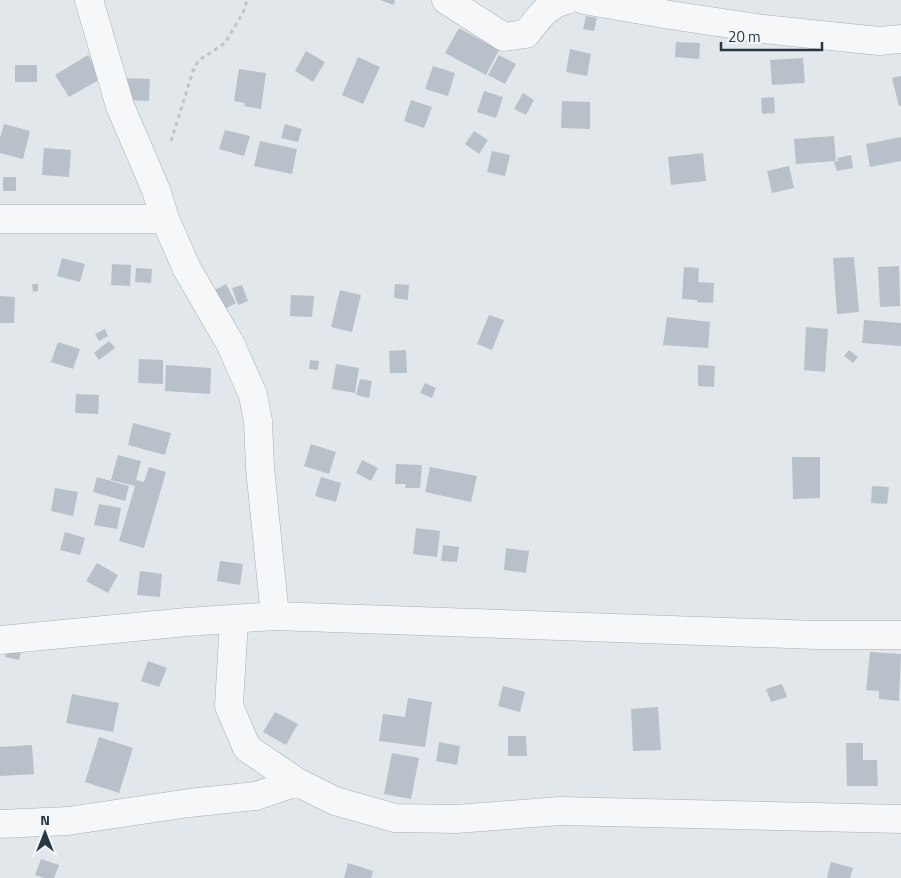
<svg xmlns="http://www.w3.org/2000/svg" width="901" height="878" font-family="'Titillium Web',sans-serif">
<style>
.building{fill:#b8c1c9}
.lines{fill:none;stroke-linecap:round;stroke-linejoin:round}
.street-casing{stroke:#a6afb6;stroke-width:29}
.path{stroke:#c0c5ca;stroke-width:3;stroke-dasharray:4 4;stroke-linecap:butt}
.street{stroke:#f5f7f9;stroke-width:28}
</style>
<rect width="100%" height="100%" fill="#e2e7eb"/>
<path class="building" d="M 380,0 L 395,0 L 394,5 Z
M 586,16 L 597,18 L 594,31 L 583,29 Z
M 459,28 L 499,50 L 486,75 L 445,53 Z
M 676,42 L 700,43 L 699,59 L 675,57 Z
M 570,49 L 591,54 L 587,76 L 566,72 Z
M 306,51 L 325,62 L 313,82 L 295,71 Z
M 88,55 L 102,78 L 69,97 L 55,75 Z
M 499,55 L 516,64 L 505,84 L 488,75 Z
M 358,57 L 380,67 L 363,104 L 342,95 Z
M 803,58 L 805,83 L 772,85 L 770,60 Z
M 15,65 L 37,65 L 37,82 L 15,82 Z
M 433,66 L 455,73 L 448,96 L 425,89 Z
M 239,69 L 266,73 L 261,109 L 244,106 L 245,103 L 234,101 Z
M 901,76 L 901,106 L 899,106 L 892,78 Z
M 123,78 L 150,79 L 149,101 L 122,100 Z
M 484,91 L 503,97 L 496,118 L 477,112 Z
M 523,93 L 534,100 L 526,115 L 514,109 Z
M 774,97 L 775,113 L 762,114 L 761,98 Z
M 411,100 L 432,107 L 424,128 L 404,121 Z
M 562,101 L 590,102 L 590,129 L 561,128 Z
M 4,124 L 30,131 L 23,159 L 0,153 L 0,138 Z
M 285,124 L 302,129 L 298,142 L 281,138 Z
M 225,130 L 250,136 L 244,156 L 219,149 Z
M 474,131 L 488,140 L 479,154 L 465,144 Z
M 834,136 L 836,161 L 796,164 L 794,139 Z
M 901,137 L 901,161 L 870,167 L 866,144 Z
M 260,141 L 297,149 L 292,174 L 254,166 Z
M 44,148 L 71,150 L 69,177 L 42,175 Z
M 492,151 L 510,155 L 505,176 L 487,172 Z
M 703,153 L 706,181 L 671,185 L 668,157 Z
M 851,155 L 853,168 L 837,171 L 834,162 L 838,161 L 837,158 Z
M 789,166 L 794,188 L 772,193 L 767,171 Z
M 3,177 L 16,177 L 16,191 L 3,191 Z
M 854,257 L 859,312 L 837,314 L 833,258 Z
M 62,258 L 85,264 L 80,282 L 57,276 Z
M 112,264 L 131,265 L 130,286 L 111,285 Z
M 899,266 L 900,306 L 880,307 L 878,267 Z
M 684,267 L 699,268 L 698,282 L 714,283 L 713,303 L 697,302 L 697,300 L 682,299 Z
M 136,268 L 152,269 L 151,283 L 135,282 Z
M 32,284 L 38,284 L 38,291 L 33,292 Z
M 226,284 L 236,303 L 217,313 L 207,294 Z
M 395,284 L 409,285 L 408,300 L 394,298 Z
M 242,285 L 248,301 L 238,305 L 232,288 Z
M 340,290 L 361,295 L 352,332 L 331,327 Z
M 291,295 L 314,296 L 312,317 L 290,316 Z
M 0,296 L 15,297 L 14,323 L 0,323 Z
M 489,315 L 504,320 L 492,350 L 477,344 Z
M 667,317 L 710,322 L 708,348 L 663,345 Z
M 864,320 L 901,323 L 901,346 L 862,343 Z
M 806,327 L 828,329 L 825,372 L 804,370 Z
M 105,329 L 108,336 L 99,341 L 95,334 Z
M 109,341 L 115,348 L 99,360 L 94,353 Z
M 58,342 L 80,349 L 73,369 L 51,362 Z
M 406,350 L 407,373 L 390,373 L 389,351 Z
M 849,350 L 858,357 L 853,363 L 844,356 Z
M 139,359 L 163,360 L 163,384 L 138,383 Z
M 310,360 L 319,361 L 318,370 L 309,369 Z
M 336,364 L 359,368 L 355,393 L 332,389 Z
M 166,365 L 211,368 L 210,394 L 165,391 Z
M 698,365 L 715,366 L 714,387 L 698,386 Z
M 360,379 L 372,381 L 369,398 L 356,395 Z
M 425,383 L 436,388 L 432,398 L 420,393 Z
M 76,394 L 99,395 L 98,414 L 75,413 Z
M 133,423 L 171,433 L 165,455 L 128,445 Z
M 311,444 L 336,452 L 329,474 L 304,466 Z
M 118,455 L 141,461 L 136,480 L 144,482 L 149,467 L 166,472 L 144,548 L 119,541 L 135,486 L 111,480 Z
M 792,457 L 820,457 L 820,498 L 793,499 Z
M 362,460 L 378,468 L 371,481 L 356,473 Z
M 396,464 L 422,465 L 420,488 L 405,488 L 406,484 L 395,484 Z
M 430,467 L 477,476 L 471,502 L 425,492 Z
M 97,477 L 129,486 L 125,501 L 93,492 Z
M 321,477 L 341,483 L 336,502 L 315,496 Z
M 872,486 L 889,487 L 887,504 L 871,503 Z
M 55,488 L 78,492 L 73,516 L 51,511 Z
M 99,504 L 121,508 L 117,529 L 94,525 Z
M 416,528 L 440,531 L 437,557 L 413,554 Z
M 65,532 L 85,538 L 80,555 L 60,550 Z
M 443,545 L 459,547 L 457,562 L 441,561 Z
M 506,548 L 529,551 L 526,573 L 504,570 Z
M 220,561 L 243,564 L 240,585 L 217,581 Z
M 97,563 L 118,575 L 108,593 L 86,581 Z
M 140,571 L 162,574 L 160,597 L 137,595 Z
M 8,645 L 22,648 L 19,660 L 5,657 Z
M 870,652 L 901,654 L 899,701 L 879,699 L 879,691 L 866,690 Z
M 148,661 L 167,668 L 159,687 L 141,681 Z
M 782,684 L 787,697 L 771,702 L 766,689 Z
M 503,686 L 525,692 L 520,712 L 498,706 Z
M 72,694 L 119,703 L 113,732 L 66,723 Z
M 408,698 L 432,702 L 425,747 L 379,741 L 383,714 L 405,717 Z
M 658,707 L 661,750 L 633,751 L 631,709 Z
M 275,712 L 298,724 L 286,745 L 263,732 Z
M 508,736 L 526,736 L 527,756 L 508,756 Z
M 99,737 L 133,748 L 119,793 L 85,782 Z
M 439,742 L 460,746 L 457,765 L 436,761 Z
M 846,743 L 863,743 L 863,760 L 877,760 L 878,786 L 847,786 Z
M 32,745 L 34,774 L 0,776 L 0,747 Z
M 392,753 L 419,758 L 411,799 L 384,794 Z
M 41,859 L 59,865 L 54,878 L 44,878 L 35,875 Z
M 831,862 L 853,868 L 850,878 L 827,878 Z
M 348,863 L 373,871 L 371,878 L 344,878 Z"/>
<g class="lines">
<g class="street-casing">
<path id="street" d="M 89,0 L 120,106 L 156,190 L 165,219 L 187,269 L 231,345 L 253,395 L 258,421 L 260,468 L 275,616
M 446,0 L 504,37 L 526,34 C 538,19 547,4 567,0
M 584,0 L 670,15 L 763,29 L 879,41 L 901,39
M 0,219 L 165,219
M 234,619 L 229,706 L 247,748 L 297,782 L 335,801 L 395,818 L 456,819 L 560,811 L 901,819
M 0,640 L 187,622 L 275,616 L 816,635 L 901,635
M 0,824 L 68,821 L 189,803 L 256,796 L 297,782"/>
</g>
<path class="path" d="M 171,141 L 193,71 L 198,61 L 225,43 L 243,13 L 247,0"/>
<use href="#street" class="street"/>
</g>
<g transform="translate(45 833)" stroke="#f2f5f8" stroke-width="4" paint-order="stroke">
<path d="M0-4L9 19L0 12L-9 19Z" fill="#283744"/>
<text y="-8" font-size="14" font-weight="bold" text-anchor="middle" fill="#283744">N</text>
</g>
<path d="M721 42v8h101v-8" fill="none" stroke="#283744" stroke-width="2.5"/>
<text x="728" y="42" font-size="15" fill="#283744" stroke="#f2f5f8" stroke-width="4" paint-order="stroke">20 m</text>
</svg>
